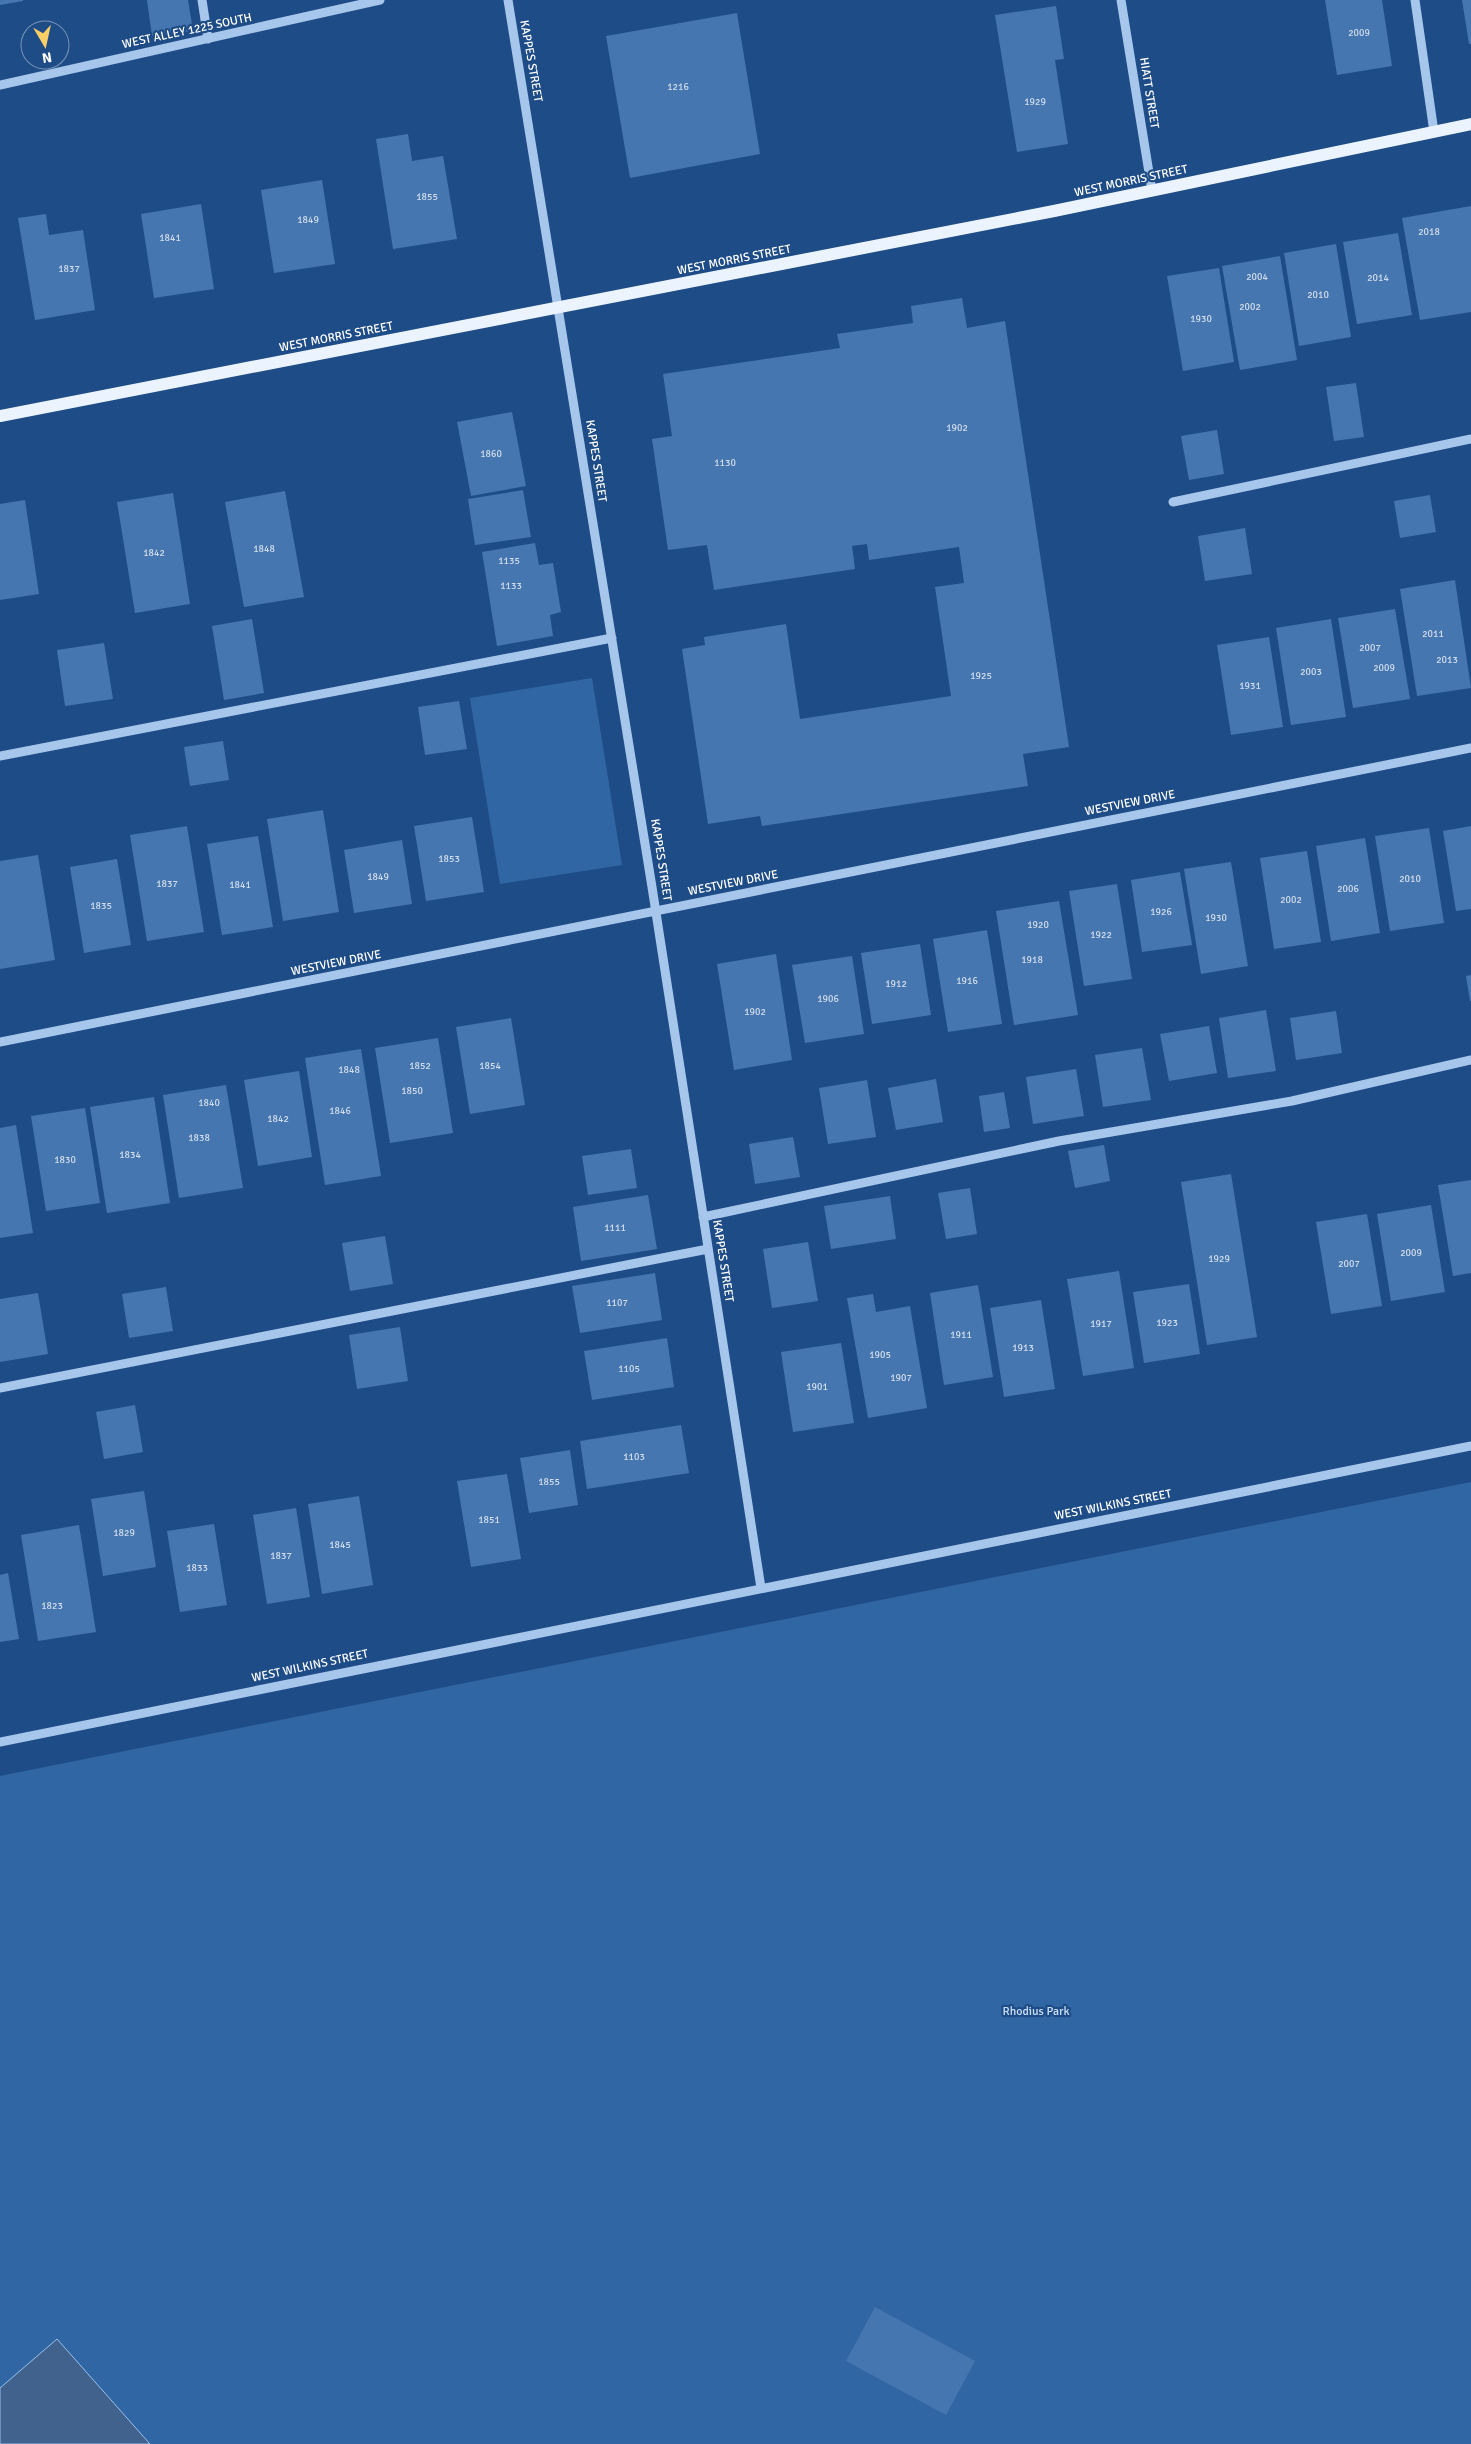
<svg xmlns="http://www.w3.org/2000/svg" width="1471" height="2444" font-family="Signika,sans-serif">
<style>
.green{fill:#3166a4}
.water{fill:#40628c;stroke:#9ac1ec}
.building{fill:#4676af}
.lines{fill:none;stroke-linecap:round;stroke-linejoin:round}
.minor{stroke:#a7c6eb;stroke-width:9}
.major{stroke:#ebf3fe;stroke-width:12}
.labels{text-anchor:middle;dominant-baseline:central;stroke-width:4.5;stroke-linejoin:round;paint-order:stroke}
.number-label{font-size:10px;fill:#d1ddeb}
.street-label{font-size:12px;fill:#fff;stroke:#1e4c87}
.park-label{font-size:12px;fill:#cce0f8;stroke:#1e4c87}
</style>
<rect width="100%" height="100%" fill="#1e4c87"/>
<path class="green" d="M 592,678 L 622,865 L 500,884 L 470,698 Z
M 1471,1482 L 1471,2444 L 0,2444 L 0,1776 Z"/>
<path class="water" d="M 57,2339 L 150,2444 L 0,2444 L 0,2388 Z"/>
<path class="building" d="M 0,0 L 23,0 L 23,1 L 0,5 Z
M 147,0 L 188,0 L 193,31 L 152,36 Z
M 1325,0 L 1382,0 L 1392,66 L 1337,75 Z
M 1462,0 L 1471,0 L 1471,44 L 1469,44 Z
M 1056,6 L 1064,59 L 1055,60 L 1068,144 L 1017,152 L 995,15 Z
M 737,13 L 760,154 L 630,178 L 606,36 Z
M 408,134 L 412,161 L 443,156 L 457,239 L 393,249 L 376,139 Z
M 322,180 L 335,264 L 274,273 L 261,190 Z
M 201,204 L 214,289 L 154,298 L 141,214 Z
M 1471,206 L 1471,312 L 1420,320 L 1402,218 Z
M 46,214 L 49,235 L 83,230 L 95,310 L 35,320 L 18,218 Z
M 1398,233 L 1412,315 L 1357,324 L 1343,242 Z
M 1336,244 L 1351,337 L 1299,346 L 1284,253 Z
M 1280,256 L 1297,360 L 1240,370 L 1222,266 Z
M 1219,268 L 1234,362 L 1183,371 L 1167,276 Z
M 962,298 L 967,328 L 1005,321 L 1069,747 L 1023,754 L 1028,786 L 762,826 L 760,816 L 708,824 L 682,649 L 705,645 L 704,637 L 786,624 L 800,719 L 951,696 L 935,587 L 964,583 L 959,547 L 869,560 L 867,544 L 852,546 L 855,569 L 714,590 L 707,545 L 668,550 L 652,439 L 672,436 L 663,374 L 840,348 L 837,334 L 913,323 L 911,306 Z
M 1356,383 L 1364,437 L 1334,441 L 1326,387 Z
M 512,412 L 526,486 L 471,496 L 457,422 Z
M 1217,430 L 1224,474 L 1189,480 L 1181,436 Z
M 523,490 L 531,537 L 475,545 L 468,499 Z
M 285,491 L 304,597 L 244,607 L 225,502 Z
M 173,493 L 190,604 L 135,613 L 117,502 Z
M 1430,495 L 1436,532 L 1400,538 L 1394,501 Z
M 25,500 L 39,594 L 0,600 L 0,504 Z
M 1245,528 L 1252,574 L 1205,581 L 1198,536 Z
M 535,543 L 539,565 L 553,563 L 561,612 L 550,615 L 553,636 L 497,646 L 482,552 Z
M 1455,580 L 1471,688 L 1417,696 L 1400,589 Z
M 1395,609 L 1410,699 L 1353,708 L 1338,618 Z
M 252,619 L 264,693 L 224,700 L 212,626 Z
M 1331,619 L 1346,717 L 1291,725 L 1276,628 Z
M 1269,637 L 1283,727 L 1231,735 L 1217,645 Z
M 104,643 L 113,699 L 65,706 L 57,650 Z
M 459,701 L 467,749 L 425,755 L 418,707 Z
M 223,741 L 229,780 L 190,786 L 184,747 Z
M 323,810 L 339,912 L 283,921 L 267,819 Z
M 472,817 L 484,892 L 426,901 L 414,826 Z
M 187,826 L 204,932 L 147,941 L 130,835 Z
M 1471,826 L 1471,909 L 1456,911 L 1443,831 Z
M 1429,828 L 1444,923 L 1390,931 L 1375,836 Z
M 258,836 L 273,927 L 222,935 L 207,844 Z
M 1365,838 L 1380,933 L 1331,941 L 1316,846 Z
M 402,840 L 412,904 L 354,913 L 344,850 Z
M 1307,851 L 1321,942 L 1274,949 L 1260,858 Z
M 38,855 L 55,960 L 0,969 L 0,861 Z
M 117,859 L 131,945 L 84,953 L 70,867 Z
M 1231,862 L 1248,966 L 1201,974 L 1184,869 Z
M 1180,872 L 1192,945 L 1142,952 L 1131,880 Z
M 1117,884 L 1132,979 L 1084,986 L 1069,891 Z
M 1059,901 L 1078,1015 L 1014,1025 L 996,911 Z
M 987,930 L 1002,1024 L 948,1032 L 933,939 Z
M 920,944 L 931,1015 L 872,1024 L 861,953 Z
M 776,954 L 792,1060 L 734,1070 L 717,964 Z
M 852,956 L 864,1034 L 805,1043 L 792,965 Z
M 1471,975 L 1471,1001 L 1470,1001 L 1466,976 Z
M 1266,1010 L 1276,1071 L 1228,1078 L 1219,1018 Z
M 1336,1011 L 1342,1053 L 1296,1060 L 1290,1018 Z
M 511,1018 L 525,1105 L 470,1114 L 456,1027 Z
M 1209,1026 L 1217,1073 L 1169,1081 L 1160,1034 Z
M 438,1038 L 453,1133 L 390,1143 L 375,1048 Z
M 1142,1048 L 1151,1100 L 1103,1107 L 1095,1055 Z
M 361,1049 L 381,1176 L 325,1185 L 305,1058 Z
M 1076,1069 L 1084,1116 L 1033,1124 L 1026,1077 Z
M 299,1071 L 312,1157 L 258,1166 L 244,1080 Z
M 936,1079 L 943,1122 L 896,1130 L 888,1088 Z
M 867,1080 L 876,1137 L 828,1144 L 819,1088 Z
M 226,1085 L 243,1188 L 179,1198 L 163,1095 Z
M 1004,1092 L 1010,1128 L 984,1132 L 979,1096 Z
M 154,1097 L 170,1203 L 107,1213 L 90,1107 Z
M 85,1108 L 100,1203 L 46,1211 L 31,1116 Z
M 16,1125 L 33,1233 L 0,1238 L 0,1128 Z
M 793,1137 L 800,1177 L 755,1184 L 749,1144 Z
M 1104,1145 L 1110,1181 L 1075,1188 L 1068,1151 Z
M 631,1149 L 637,1188 L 588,1195 L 582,1156 Z
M 1231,1174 L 1257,1337 L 1207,1345 L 1181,1182 Z
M 1471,1180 L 1471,1273 L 1453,1276 L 1438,1185 Z
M 970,1188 L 977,1234 L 946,1239 L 938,1193 Z
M 648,1195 L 657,1249 L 581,1261 L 573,1207 Z
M 890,1196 L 896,1239 L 831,1249 L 824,1206 Z
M 1431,1205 L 1445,1292 L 1391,1301 L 1377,1214 Z
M 1367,1214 L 1382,1306 L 1331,1314 L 1316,1222 Z
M 385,1236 L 393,1284 L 350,1291 L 342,1243 Z
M 808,1242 L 818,1301 L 772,1308 L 763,1249 Z
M 1119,1271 L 1134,1368 L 1083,1376 L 1067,1279 Z
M 655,1273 L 662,1320 L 580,1333 L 572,1286 Z
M 1189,1284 L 1200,1354 L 1144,1363 L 1133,1292 Z
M 978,1285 L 993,1377 L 944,1385 L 930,1293 Z
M 166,1287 L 173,1331 L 129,1338 L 122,1294 Z
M 38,1293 L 48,1354 L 0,1362 L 0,1299 Z
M 873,1294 L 876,1312 L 910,1306 L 927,1408 L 868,1418 L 847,1298 Z
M 1041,1300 L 1055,1389 L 1004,1397 L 990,1308 Z
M 400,1327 L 408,1381 L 357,1389 L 349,1335 Z
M 667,1338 L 674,1387 L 592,1400 L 584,1351 Z
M 841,1343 L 854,1423 L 793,1432 L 781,1352 Z
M 135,1405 L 143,1452 L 104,1459 L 96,1412 Z
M 681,1425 L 689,1473 L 587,1489 L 580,1441 Z
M 570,1450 L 578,1505 L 529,1513 L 520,1458 Z
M 507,1474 L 521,1559 L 471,1567 L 457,1481 Z
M 144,1491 L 156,1567 L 103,1576 L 91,1499 Z
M 359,1496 L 373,1585 L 322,1594 L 308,1504 Z
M 296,1508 L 310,1597 L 267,1604 L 253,1515 Z
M 214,1524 L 227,1605 L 180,1612 L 167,1531 Z
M 79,1525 L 96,1632 L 38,1641 L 21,1535 Z
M 8,1573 L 19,1639 L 0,1642 L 0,1575 Z
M 875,2307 L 975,2361 L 946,2415 L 846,2361 Z"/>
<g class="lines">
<path class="minor" d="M 202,0 L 208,39
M 508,0 L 652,887 L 761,1588
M 1121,0 L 1152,191
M 1415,0 L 1434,132
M 0,85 L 380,0
M 1173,502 L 1471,439
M 0,756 L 612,638
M 0,1042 L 1471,748
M 703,1217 L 1059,1141 L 1292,1101 L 1471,1060
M 0,1388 L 708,1249
M 0,1742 L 1471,1446"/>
<path class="major" d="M 0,416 L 1054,211 L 1471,124"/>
</g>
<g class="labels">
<g class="number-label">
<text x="1359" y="33">2009</text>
<text x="678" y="87">1216</text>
<text x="1035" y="102">1929</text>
<text x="427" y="197">1855</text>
<text x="308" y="220">1849</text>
<text x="1429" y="232">2018</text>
<text x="170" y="238">1841</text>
<text x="69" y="269">1837</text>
<text x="1257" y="277">2004</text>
<text x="1378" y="278">2014</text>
<text x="1318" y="295">2010</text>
<text x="1250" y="307">2002</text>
<text x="1201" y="319">1930</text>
<text x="957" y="428">1902</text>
<text x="491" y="454">1860</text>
<text x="725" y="463">1130</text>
<text x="264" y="549">1848</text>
<text x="154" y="553">1842</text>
<text x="509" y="561">1135</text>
<text x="511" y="586">1133</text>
<text x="1433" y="634">2011</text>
<text x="1370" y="648">2007</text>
<text x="1447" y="660">2013</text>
<text x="1384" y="668">2009</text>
<text x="1311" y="672">2003</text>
<text x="981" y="676">1925</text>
<text x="1250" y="686">1931</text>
<text x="449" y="859">1853</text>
<text x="378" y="877">1849</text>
<text x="1410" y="879">2010</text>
<text x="167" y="884">1837</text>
<text x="240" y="885">1841</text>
<text x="1348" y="889">2006</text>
<text x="1291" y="900">2002</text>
<text x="101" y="906">1835</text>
<text x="1161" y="912">1926</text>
<text x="1216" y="918">1930</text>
<text x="1038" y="925">1920</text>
<text x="1101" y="935">1922</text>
<text x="1032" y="960">1918</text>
<text x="967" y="981">1916</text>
<text x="896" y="984">1912</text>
<text x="828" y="999">1906</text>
<text x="755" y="1012">1902</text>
<text x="420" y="1066">1852</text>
<text x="490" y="1066">1854</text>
<text x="349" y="1070">1848</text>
<text x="412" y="1091">1850</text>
<text x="209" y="1103">1840</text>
<text x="340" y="1111">1846</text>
<text x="278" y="1119">1842</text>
<text x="199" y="1138">1838</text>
<text x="130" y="1155">1834</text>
<text x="65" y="1160">1830</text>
<text x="615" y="1228">1111</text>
<text x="1411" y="1253">2009</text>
<text x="1219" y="1259">1929</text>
<text x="1349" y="1264">2007</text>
<text x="617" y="1303">1107</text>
<text x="1167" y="1323">1923</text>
<text x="1101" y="1324">1917</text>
<text x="961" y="1335">1911</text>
<text x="1023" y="1348">1913</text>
<text x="880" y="1355">1905</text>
<text x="629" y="1369">1105</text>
<text x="901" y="1378">1907</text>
<text x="817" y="1387">1901</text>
<text x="634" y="1457">1103</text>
<text x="549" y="1482">1855</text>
<text x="489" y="1520">1851</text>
<text x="124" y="1533">1829</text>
<text x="340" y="1545">1845</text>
<text x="281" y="1556">1837</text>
<text x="197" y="1568">1833</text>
<text x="52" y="1606">1823</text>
</g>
<g class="street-label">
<text transform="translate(187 31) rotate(-12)">WEST ALLEY 1225 SOUTH</text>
<text transform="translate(531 61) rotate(80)">KAPPES STREET</text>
<text transform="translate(1149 93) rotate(81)">HIATT STREET</text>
<text transform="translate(1131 181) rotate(-12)">WEST MORRIS STREET</text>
<text transform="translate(734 260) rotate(-11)">WEST MORRIS STREET</text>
<text transform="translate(336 337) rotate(-11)">WEST MORRIS STREET</text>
<text transform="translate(596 461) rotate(81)">KAPPES STREET</text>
<text transform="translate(1130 803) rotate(-11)">WESTVIEW DRIVE</text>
<text transform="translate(661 860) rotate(81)">KAPPES STREET</text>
<text transform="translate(733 883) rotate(-11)">WESTVIEW DRIVE</text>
<text transform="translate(336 963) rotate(-11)">WESTVIEW DRIVE</text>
<text transform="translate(723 1261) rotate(81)">KAPPES STREET</text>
<text transform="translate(1113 1505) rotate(-11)">WEST WILKINS STREET</text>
<text transform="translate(310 1666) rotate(-12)">WEST WILKINS STREET</text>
</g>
<g class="park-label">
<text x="1036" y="2011">Rhodius Park</text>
</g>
</g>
<g transform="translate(45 45) rotate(171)"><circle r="24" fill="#1e4c87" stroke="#7894b7"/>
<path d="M0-4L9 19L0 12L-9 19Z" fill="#face66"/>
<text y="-8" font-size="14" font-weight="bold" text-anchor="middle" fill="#ffffff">N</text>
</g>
</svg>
